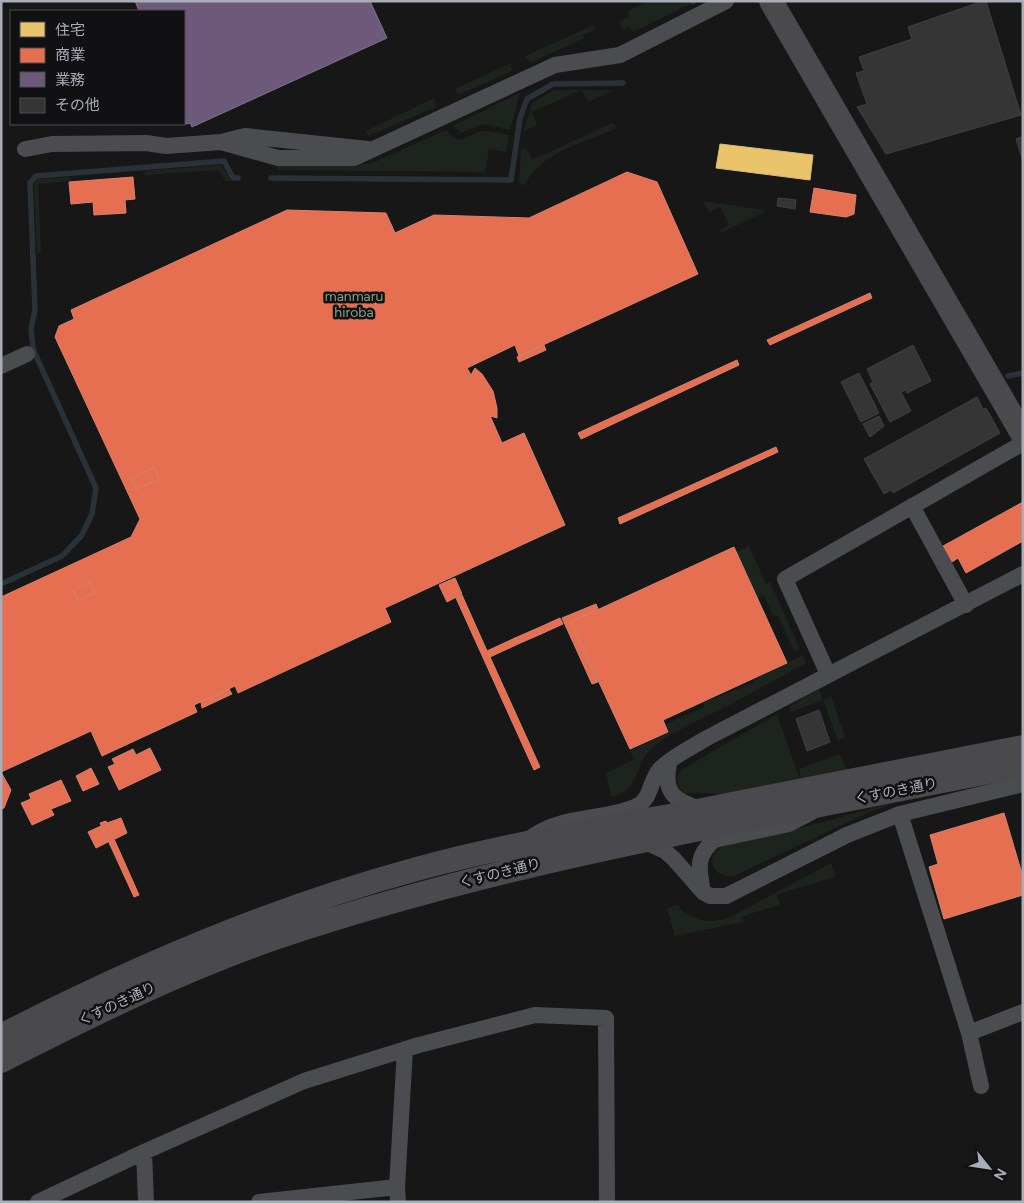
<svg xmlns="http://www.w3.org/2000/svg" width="1024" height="1203" font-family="Figtree,'Noto Sans JP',sans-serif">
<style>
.green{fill:#1d241e}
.homes{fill:#e9c46a;stroke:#d6bd81}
.shops{fill:#e76f51;stroke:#d48270}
.offices{fill:#6d597a;stroke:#7f728d}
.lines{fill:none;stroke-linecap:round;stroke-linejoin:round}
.stream{stroke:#2a3239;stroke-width:5.5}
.building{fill:#353536;stroke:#3f4043}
.street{stroke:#4b4c50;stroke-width:16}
.secondary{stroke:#4a4a4e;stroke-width:24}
.labels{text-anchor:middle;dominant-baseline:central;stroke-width:5;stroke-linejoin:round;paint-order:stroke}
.park-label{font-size:14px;fill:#7fa381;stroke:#111113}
.street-label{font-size:14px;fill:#a8adb8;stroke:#111113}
</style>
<rect width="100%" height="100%" fill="#171717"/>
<path class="green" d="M 648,1 L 689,1 L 690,4 L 633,32 L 630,27 L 623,30 L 619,22 L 630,16 L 628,11 Z
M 594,25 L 596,29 L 583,35 L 584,38 L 530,63 L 525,56 Z
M 511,63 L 512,71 L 458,95 L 455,89 Z
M 554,90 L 613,90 L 588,102 L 581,90 L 532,112 L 537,125 L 524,131 L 532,103 Z
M 520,93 L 510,130 L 483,124 L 461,133 L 452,126 Z
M 434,98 L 436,107 L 368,136 L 366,131 Z
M 612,123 L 616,126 L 615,129 C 585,142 539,153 525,185 L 519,184 L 521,150 L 526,148 L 532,160 Z
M 446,130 C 464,152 468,130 485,131 C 493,131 501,134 509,135 L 506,152 L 489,149 L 485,172 L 277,170 L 277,165 L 280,163 L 370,164 Z
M 221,165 L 231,181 L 225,181 L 219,170 L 145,175 L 145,171 Z
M 71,177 L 70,181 L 38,184 L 41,252 L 37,254 L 34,184 L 38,179 Z
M 703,201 L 764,210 L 764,212 L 721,233 L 720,230 L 729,225 L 720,207 L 709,212 Z
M 749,546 L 766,584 L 770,582 L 800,649 L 794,651 L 777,615 L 773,616 L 764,595 L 758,598 L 736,552 Z
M 803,655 L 806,663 L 726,707 L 722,701 L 725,707 C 704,718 667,734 651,749 C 632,767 642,789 611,797 L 606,773 L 634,759 L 630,751 L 669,733 L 666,724 L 704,707 L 703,703 L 754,682 L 753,680 Z
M 819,689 L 823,700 L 831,696 L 845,737 L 838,741 L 823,700 L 791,712 L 789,707 Z
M 777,714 L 800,780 L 725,794 L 685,793 C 676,786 674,777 683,769 Z
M 840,754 L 847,770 L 801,780 L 799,769 Z
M 888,804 L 888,806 L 869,812 L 734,876 C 712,878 703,857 724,846 L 793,830 Z
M 831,863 L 835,877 L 777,894 L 780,905 L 742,916 L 743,922 L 675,936 L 667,908 L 677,905 C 692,922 711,924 731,917 Z"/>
<path class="homes" d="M 720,144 L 813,155 L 810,180 L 716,168 Z"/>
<path class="shops" d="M 627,172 L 657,182 L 698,274 L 519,356 L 515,345 L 467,368 L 471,375 L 475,368 L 482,374 L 493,391 L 497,408 L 497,418 L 491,416 L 491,418 L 502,443 L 524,433 L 565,525 L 385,608 L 391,622 L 238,693 L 235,686 L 194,705 L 197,712 L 102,756 L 91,731 L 1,772 L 11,790 L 4,808 L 1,809 L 1,597 L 131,537 L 140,519 L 55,337 L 59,326 L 74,319 L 71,310 L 287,210 L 386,213 L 395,233 L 434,215 L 529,218 Z
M 133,177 L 135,199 L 125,200 L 126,213 L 94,215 L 93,202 L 71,204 L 69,182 Z
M 814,188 L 856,195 L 854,214 L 846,217 L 810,212 Z
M 870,293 L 872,298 L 770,345 L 768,342 L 767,340 Z
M 544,345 L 546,350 L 519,362 L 517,357 Z
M 737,360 L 739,365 L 581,439 L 578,433 Z
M 776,447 L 778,452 L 620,524 L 618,518 Z
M 154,467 L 159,479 L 136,489 L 131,479 Z
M 1023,502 L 1023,541 L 966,573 L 958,558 L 952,562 L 943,546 Z
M 734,547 L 787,663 L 663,720 L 668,732 L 630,749 L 571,622 Z
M 455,578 L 462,594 L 447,602 L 439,585 Z
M 90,582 L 95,593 L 78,600 L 73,590 Z
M 462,595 L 487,651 L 515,638 L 518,644 L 490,657 L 540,767 L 534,770 L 456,598 Z
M 596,604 L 598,609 L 571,622 L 598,682 L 592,684 L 562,618 Z
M 560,618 L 563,624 L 541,634 L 538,628 Z
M 538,628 L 541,634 L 518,644 L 515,638 Z
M 229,689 L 232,694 L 202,708 L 201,702 Z
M 150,748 L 161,770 L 119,790 L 108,767 L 115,764 L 112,759 L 133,749 L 136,755 Z
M 91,768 L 99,784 L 83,791 L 76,776 Z
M 61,780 L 71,801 L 51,809 L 54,815 L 32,825 L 21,803 L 31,799 L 29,794 Z
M 1004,813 L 1023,877 L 1023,895 L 944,919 L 929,867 L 938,864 L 930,835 Z
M 121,818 L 127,833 L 115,839 L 107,823 Z
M 106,821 L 139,895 L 134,897 L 100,823 Z
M 101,826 L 108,842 L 96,848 L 88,832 Z"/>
<path class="offices" d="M 135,1 L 370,1 L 387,38 L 192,127 L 190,123 L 186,124 L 184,119 L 184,11 L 139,11 Z"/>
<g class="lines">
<path class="stream" d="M 693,1 L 693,2
M 271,178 L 511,180 L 520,118 L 527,99 L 553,84 L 623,83
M 1008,376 L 1023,373
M 1,584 L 62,556 L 82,535 L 92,514 L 96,488 L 33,349 L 31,329 L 35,310 L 30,183 L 36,176 L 224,161 L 233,178 L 238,178"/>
</g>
<path class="building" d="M 983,1 L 986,1 L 1021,115 L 886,154 L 857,107 L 867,104 L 856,73 L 864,71 L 859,57 L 912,39 L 908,27 Z
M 1022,137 L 1023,139 L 1023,161 L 1016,139 Z
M 778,198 L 796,200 L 795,209 L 777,206 Z
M 913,345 L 931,381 L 907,393 L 905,390 L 901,392 L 911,411 L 890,422 L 870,384 L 873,382 L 867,369 Z
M 859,373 L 879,413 L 861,422 L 841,382 Z
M 977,397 L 983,409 L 986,408 L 1000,433 L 893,493 L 891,490 L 884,494 L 864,459 Z
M 879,416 L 884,426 L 870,437 L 863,424 Z
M 819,710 L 830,742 L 807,751 L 796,719 Z"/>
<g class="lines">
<path class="street" d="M 221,142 L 278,158 L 354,158 L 555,65 L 620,55 L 726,1
M 25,149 L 52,144 L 146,143 L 166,146 L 221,142 L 245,136 L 368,149
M 1,366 L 27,354
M 912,506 L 966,605
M 828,674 L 785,579 L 1023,443
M 669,763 C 663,793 674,800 700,809
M 900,814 L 969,1033 L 1023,1012
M 532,837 C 562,815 601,821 635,807 C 652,800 649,781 660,769 C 671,757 691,748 705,739 L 1023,574
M 643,841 L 665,851 L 673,858 L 703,892 L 710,896 L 726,896 L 847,835 L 900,814 L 1023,784
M 703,892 C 699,869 695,857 714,840 L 789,824 L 812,812
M 969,1033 L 981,1086
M 144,1152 L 304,1081 L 419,1045 L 535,1015 L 606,1018 L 607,1202
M 397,1187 L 405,1049
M 38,1202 L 144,1152 L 146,1202
M 259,1202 L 397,1187 L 398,1202"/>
<path class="secondary" d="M 771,1 L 1023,435
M 1,1036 C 133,968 270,909 413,870 C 508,844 605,828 702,810 C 809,790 916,769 1023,747
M 1,1061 C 91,1015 180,971 275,938 C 518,856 772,816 1023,765"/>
</g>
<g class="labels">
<g class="park-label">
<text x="354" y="296">manmaru<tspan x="354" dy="16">hiroba</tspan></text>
</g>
<g class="street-label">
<text transform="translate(896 791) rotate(-11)">くすのき通り</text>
<text transform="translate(500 873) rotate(-14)">くすのき通り</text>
<text transform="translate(117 1004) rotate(-25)">くすのき通り</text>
</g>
</g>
<rect width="1024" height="1203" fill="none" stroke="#a8adb8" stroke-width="5"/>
<rect x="10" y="10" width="175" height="115" fill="#111113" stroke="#4d4f55"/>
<rect x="20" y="22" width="25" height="15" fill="#e9c46a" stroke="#4d4f55"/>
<text x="55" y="35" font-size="15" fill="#a8adb8">住宅</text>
<rect x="20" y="48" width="25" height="15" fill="#e76f51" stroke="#4d4f55"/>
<text x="55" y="60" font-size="15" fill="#a8adb8">商業</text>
<rect x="20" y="72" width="25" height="15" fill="#6d597a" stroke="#4d4f55"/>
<text x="55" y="85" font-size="15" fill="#a8adb8">業務</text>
<rect x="20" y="98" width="25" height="15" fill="#353536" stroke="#4d4f55"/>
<text x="55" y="110" font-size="15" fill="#a8adb8">その他</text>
<g transform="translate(989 1168) rotate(120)" stroke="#111113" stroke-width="4" paint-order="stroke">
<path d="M0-4L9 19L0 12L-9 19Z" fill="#a8adb8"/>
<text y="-8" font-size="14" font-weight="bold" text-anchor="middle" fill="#a8adb8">N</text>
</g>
</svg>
